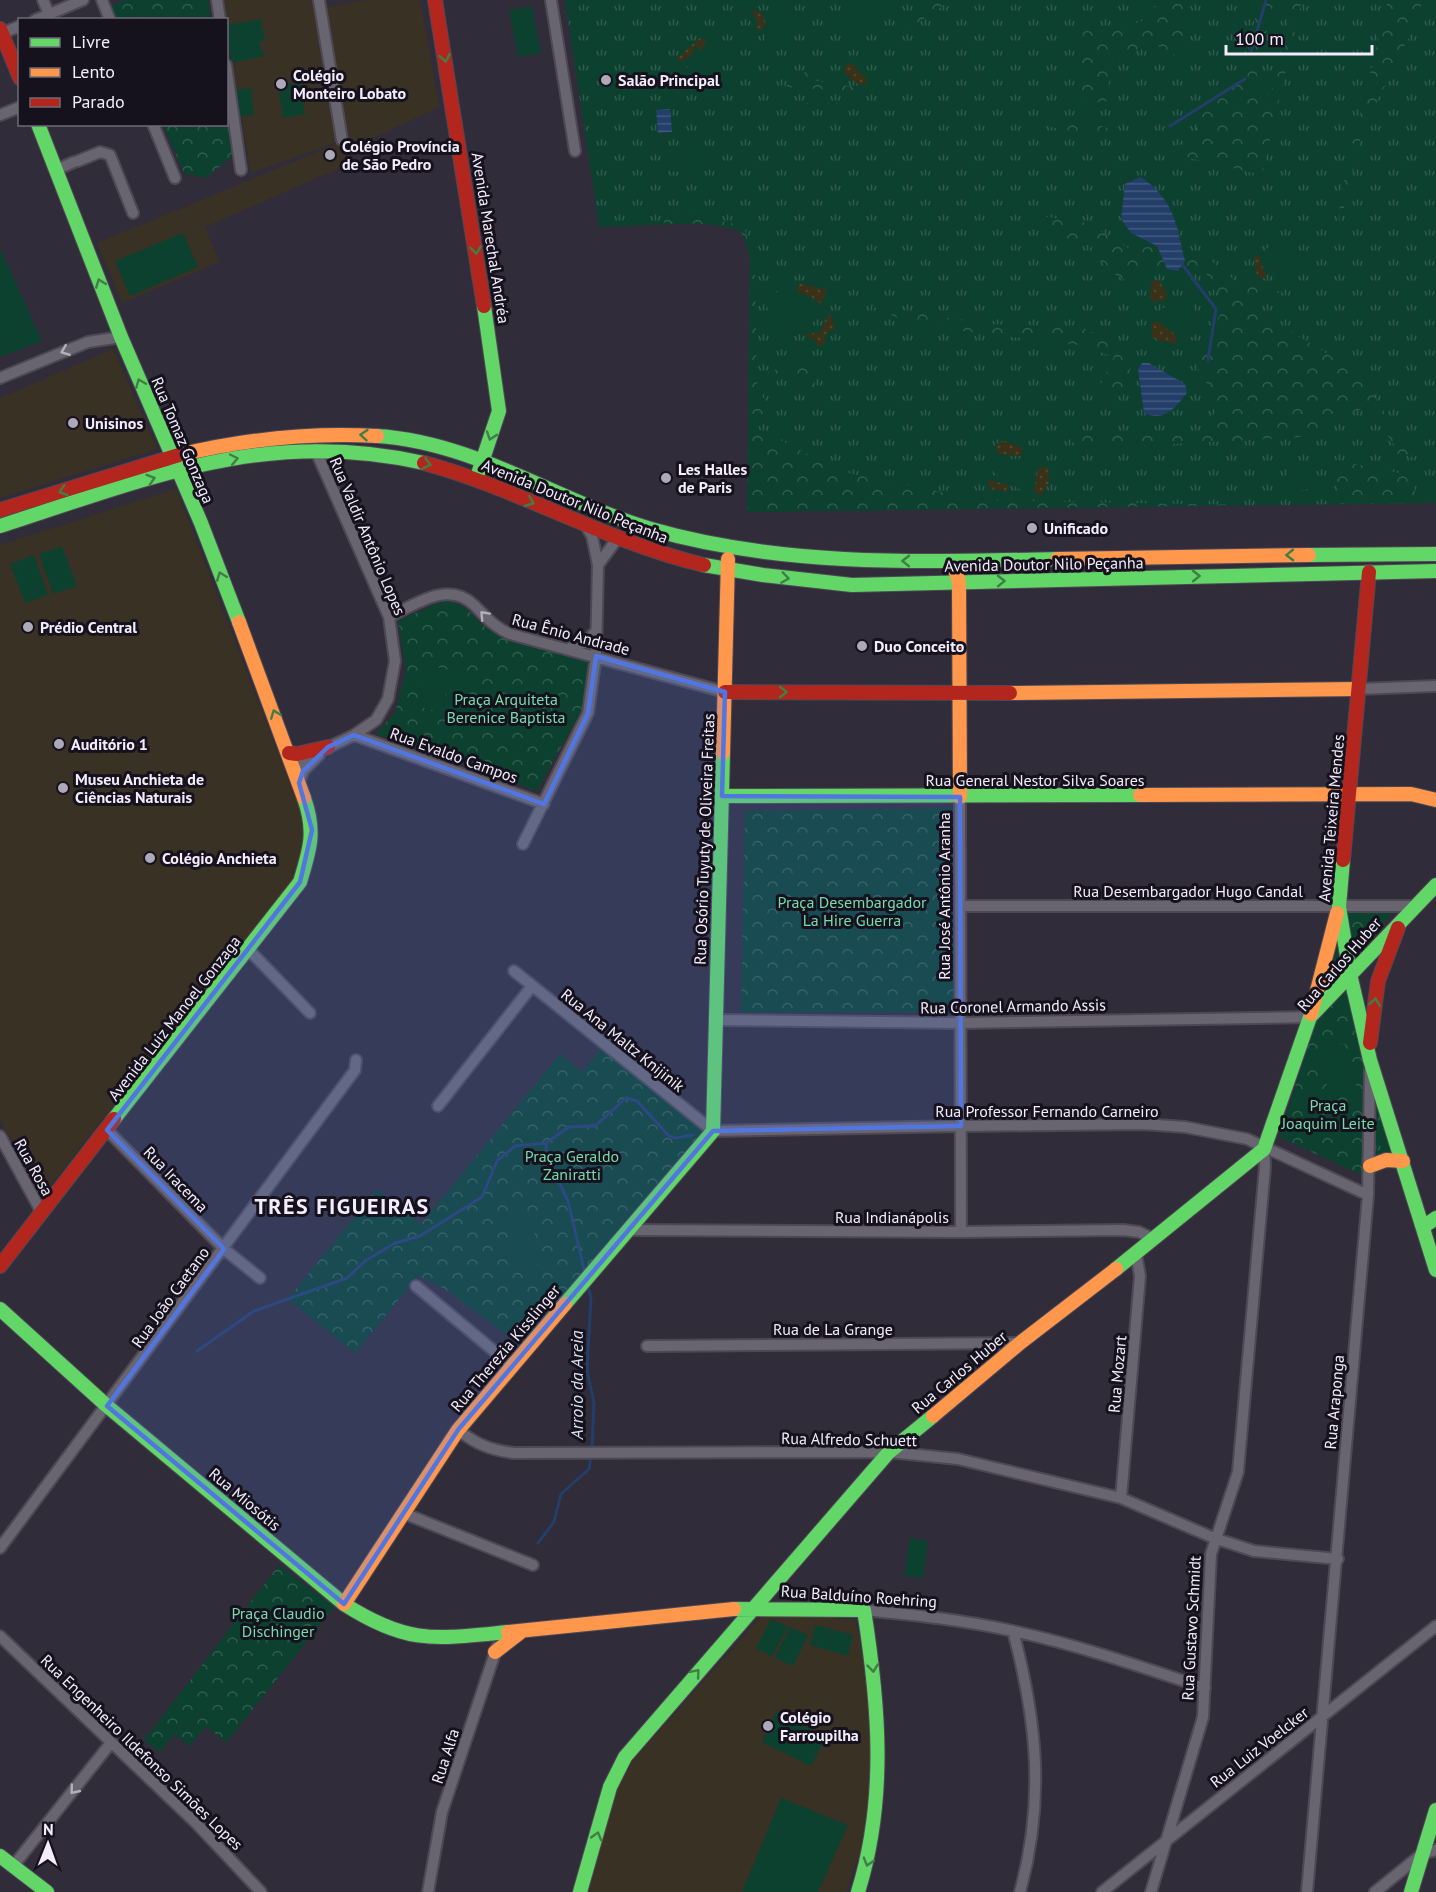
<svg xmlns="http://www.w3.org/2000/svg" width="1436" height="1892" font-family="'PT Sans',sans-serif">
<style>
.education{fill:#3a3125}
.grass{fill:url(#grass-tufts)}
.forest{fill:url(#forest-crowns)}
.sand{fill:url(#sand-dots)}
.pitch{fill:#0c402f}
.water{fill:url(#water-rules)}
.lines{fill:none;stroke-linecap:round;stroke-linejoin:round}
.stream{stroke:#233e69;stroke-width:3}
.street-casing{stroke:#4d4854;stroke-width:14}
.fast-casing{stroke:#4d4854;stroke-width:16}
.slow-casing{stroke:#4d4854;stroke-width:16}
.jam-casing{stroke:#4d4854;stroke-width:16}
.street{stroke:#686470;stroke-width:10}
.fast{stroke:#63d668;stroke-width:14}
.slow{stroke:#ff974d;stroke-width:14}
.jam{stroke:#b3261e;stroke-width:14}
.oneway{stroke:#407e46}
.oneway2{stroke:#b4afbd}
.marked{fill:#5276e1;fill-opacity:0.2;stroke:#5276e1;stroke-width:4.5;stroke-linejoin:round}
.poi-dot{fill:#aea9b8;stroke:#16121d;stroke-width:2}
.labels{text-anchor:middle;dominant-baseline:central;stroke-width:6;stroke-linejoin:round;paint-order:stroke}
.poi-label{font-size:16px;font-weight:bold;fill:#f2ecfc;stroke:#16121d;text-anchor:start}
.street-label{font-size:16px;fill:#f2ecfc;stroke:#16121d}
.park-label{font-size:16px;fill:#76dbad;stroke:#16121d}
.water-label{font-size:18px;font-style:italic;fill:#d8e1f1;stroke:#16121d}
.district-label{font-size:22px;font-weight:bold;letter-spacing:1.5px;fill:#f2ecfc;stroke:#16121d}
</style>
<defs>
<pattern id="grass-tufts" width="24" height="20" patternUnits="userSpaceOnUse" patternTransform="scale(1.5)"><rect width="24" height="20" fill="#0c402f"/><path d="M3 7l-1-3M5 7V3M7 7l1-3M15 17l-1-3M17 17v-4M19 17l1-3" fill="none" stroke="#305c4e"/></pattern>
<pattern id="forest-crowns" width="20" height="18" patternUnits="userSpaceOnUse" patternTransform="scale(1.5)"><rect width="20" height="18" fill="#0c402f"/><path d="M2 6a3 3 0 1 1 6 0M12 15a3 3 0 1 1 6 0" fill="none" stroke="#305c4e"/></pattern>
<pattern id="sand-dots" width="8" height="8" patternUnits="userSpaceOnUse" patternTransform="scale(1.5)"><rect width="8" height="8" fill="#3a3218"/><path d="M2 2h.1M6 6h.1" fill="none" stroke="#4d462f" stroke-width="1.8" stroke-linecap="round"/></pattern>
<pattern id="water-rules" width="6" height="5" patternUnits="userSpaceOnUse" patternTransform="scale(1.5)"><rect width="6" height="5" fill="#233e69"/><path d="M0 2.5h6" fill="none" stroke="#435a7f"/></pattern>
</defs>
<rect width="100%" height="100%" fill="#312c39"/>
<path class="education" d="M 222,0 L 312,0 L 337,142 L 251,173 Z
M 367,0 L 420,0 L 439,107 L 352,148 L 351,163 L 205,227 L 219,262 L 122,303 L 97,243 L 349,139 L 326,7 Z
M 113,349 L 157,449 L 0,498 L 0,398 Z
M 176,489 L 301,813 L 305,838 L 294,877 L 43,1195 L 0,1120 L 0,545 Z
M 765,1612 L 855,1620 L 870,1679 L 872,1818 L 846,1892 L 583,1892 L 623,1772 Z"/>
<path class="grass" d="M 565,0 L 1436,0 L 1436,503 L 747,512 L 750,257 L 741,231 L 704,223 L 599,227 Z
M 1337,920 L 1346,972 L 1316,1006 Z
M 1376,1102 L 1392,1154 L 1372,1159 Z"/>
<path class="forest" d="M 125,0 L 208,0 L 211,19 L 117,19 L 111,6 Z
M 940,0 L 951,0 L 884,46 Z
M 1161,0 L 1192,0 L 1183,18 L 1186,61 L 1154,44 L 1113,58 L 1106,103 L 1078,100 L 1083,30 L 1144,21 Z
M 1259,0 L 1274,0 L 1255,83 L 1270,97 L 1294,0 L 1302,0 L 1262,175 L 1151,149 L 1193,143 L 1203,95 L 1243,73 Z
M 1388,0 L 1421,0 L 1421,13 L 1362,132 L 1339,229 L 1340,197 Z
M 813,66 L 811,80 L 899,94 L 785,87 Z
M 795,103 L 840,103 L 924,110 L 876,111 Z
M 1082,119 L 1120,133 L 1093,137 L 1031,122 Z
M 227,120 L 232,156 L 206,178 L 184,173 L 163,125 L 226,124 Z
M 663,208 L 744,226 L 755,266 L 757,390 L 767,402 L 758,429 L 843,472 L 981,500 L 1251,505 L 747,512 L 750,257 L 741,231 C 715,223 691,223 664,224 Z
M 1035,215 L 1087,223 L 1130,249 L 1157,246 L 1167,269 L 1142,272 L 1140,289 L 1107,270 L 1091,246 L 1032,227 Z
M 1182,251 L 1208,258 L 1238,283 L 1284,292 L 1244,302 L 1361,375 L 1413,457 L 1370,448 L 1396,447 L 1366,407 L 1303,437 L 1078,449 L 1066,433 L 1197,436 L 1220,406 L 1196,365 L 1226,302 L 1206,274 L 1178,271 L 1185,261 Z
M 870,305 L 984,324 L 1080,327 L 1136,351 L 1122,397 L 1098,390 L 1114,357 L 1078,345 L 913,325 Z
M 805,359 L 819,394 L 767,373 Z
M 1335,460 L 1414,476 L 1415,496 L 1436,496 L 1436,503 L 1338,504 Z
M 442,601 C 469,602 469,615 488,629 C 516,648 558,652 590,660 L 581,711 L 537,791 L 376,734 L 395,713 L 406,671 L 398,621 Z
M 952,808 L 954,1012 L 741,1012 L 745,811 Z
M 1394,910 L 1350,966 L 1345,911 Z
M 1347,986 L 1369,1069 L 1364,1176 L 1279,1137 L 1315,1024 Z
M 601,1049 L 705,1131 L 520,1345 L 445,1289 L 418,1276 L 355,1353 L 288,1299 L 377,1189 L 421,1224 L 560,1054 L 582,1072 Z
M 279,1565 L 334,1607 L 226,1743 L 206,1726 L 190,1746 L 174,1734 L 160,1753 L 144,1740 Z"/>
<path class="sand" d="M 751,10 L 762,13 L 766,23 L 761,31 L 756,28 L 758,23 Z
M 701,37 L 706,41 L 701,51 L 695,45 L 692,55 L 680,62 L 677,58 Z
M 848,63 L 854,64 L 857,71 L 866,77 L 866,84 L 859,85 L 846,75 L 844,69 Z
M 1259,256 L 1267,279 L 1257,277 L 1254,257 Z
M 1159,280 L 1167,294 L 1165,300 L 1154,302 L 1150,297 L 1152,281 Z
M 799,283 L 827,290 L 821,304 L 809,296 L 797,293 Z
M 829,312 L 835,328 L 825,335 L 825,344 L 816,346 L 816,340 L 802,335 L 820,332 Z
M 1157,321 L 1177,336 L 1175,344 L 1153,339 L 1151,324 Z
M 1005,441 L 1022,448 L 1021,456 L 998,454 L 996,444 Z
M 1048,467 L 1049,484 L 1041,495 L 1034,492 L 1038,468 Z
M 988,480 L 1009,485 L 1007,492 L 990,489 Z"/>
<path class="pitch" d="M 870,2 L 883,9 C 878,27 865,34 847,36 L 842,25 L 848,15 Z
M 532,6 L 541,53 L 518,57 L 509,10 Z
M 778,8 L 786,19 L 791,33 L 785,44 L 769,47 L 764,38 L 770,26 L 769,11 Z
M 261,19 L 265,41 L 259,42 L 264,56 L 231,63 L 227,25 Z
M 716,40 L 722,59 L 719,69 L 696,78 L 686,74 L 689,58 L 705,50 L 709,41 Z
M 294,79 L 299,79 L 305,114 L 283,118 L 278,86 L 294,83 Z
M 251,88 L 254,115 L 237,116 L 235,90 Z
M 700,150 L 710,157 L 702,169 L 674,172 L 664,165 L 672,155 Z
M 183,233 L 198,267 L 130,296 L 115,261 Z
M 1273,242 L 1287,242 L 1294,270 L 1276,279 L 1269,274 L 1263,253 Z
M 0,248 L 42,341 L 0,357 Z
M 781,289 L 808,301 L 816,314 L 811,328 L 783,337 L 769,327 L 767,300 Z
M 1190,304 L 1201,320 L 1193,337 L 1184,337 L 1160,318 L 1162,308 Z
M 1030,458 L 1036,466 L 1031,487 L 1021,490 L 993,472 L 996,460 Z
M 1304,463 L 1312,472 L 1314,488 L 1298,491 L 1285,483 L 1288,470 Z
M 62,546 L 77,586 L 53,594 L 39,554 Z
M 34,555 L 48,595 L 25,603 L 10,564 Z
M 426,665 L 450,670 L 442,712 L 418,707 Z
M 451,671 L 473,676 L 465,716 L 443,712 Z
M 833,890 L 856,891 L 854,937 L 831,935 Z
M 1344,1043 L 1358,1092 L 1331,1099 L 1317,1051 Z
M 533,1217 L 538,1264 L 513,1267 L 508,1219 Z
M 910,1538 L 928,1541 L 923,1578 L 904,1576 Z
M 771,1619 L 788,1627 L 772,1656 L 756,1649 Z
M 815,1625 L 853,1635 L 848,1656 L 810,1645 Z
M 790,1627 L 808,1635 L 793,1666 L 775,1658 Z
M 776,1712 L 826,1737 L 811,1766 L 762,1742 Z
M 781,1798 L 848,1825 L 818,1892 L 742,1892 Z"/>
<path class="water" d="M 670,109 L 672,132 L 658,133 L 656,110 Z
M 1141,177 C 1175,201 1176,224 1185,261 L 1178,271 L 1167,269 L 1157,246 L 1131,233 L 1121,219 L 1125,184 Z
M 1142,363 L 1149,363 L 1185,384 L 1187,393 C 1174,409 1165,422 1144,413 L 1138,369 Z"/>
<g class="lines">
<path class="stream" d="M 1251,52 L 1266,0
M 1170,126 L 1245,79
M 1181,263 L 1216,309 L 1208,360
M 585,1273 L 568,1201 L 546,1154 L 546,1143 L 569,1127 L 595,1126 L 626,1098 L 637,1101 L 669,1136 L 675,1138 L 693,1135
M 588,1286 L 591,1298 L 587,1370 L 594,1403 L 592,1449
M 197,1351 L 254,1311 L 347,1278 L 365,1261 L 395,1243 L 420,1236 L 482,1197 L 497,1161 L 515,1146 L 546,1143
M 538,1543 L 554,1522 L 561,1494 L 589,1469 L 591,1455"/>
<g class="street-casing">
<path id="street" d="M 43,0 L 49,14
M 102,0 L 110,20
M 217,0 L 220,20
M 319,0 L 342,140
M 551,0 L 575,151
M 35,20 L 83,0
M 0,34 L 20,26
M 226,65 L 241,170
M 0,115 L 20,107
M 153,124 L 175,178
M 78,161 L 100,152 L 110,155 L 133,213
M 56,170 L 74,162
M 0,378 L 88,342 L 121,337
M 598,565 L 617,539
M 389,617 C 414,605 448,580 474,605 C 486,617 494,627 510,634 L 725,692
M 570,648 L 586,642 L 596,631
M 1358,689 L 1436,686
M 354,735 L 544,804
M 294,769 L 302,760 L 354,735 L 376,720 L 388,699 L 395,661 L 389,617 L 315,449
M 299,783 L 303,771 L 319,755
M 960,797 L 961,1232
M 523,844 L 588,713 L 596,656 L 598,565 L 592,536 L 586,526
M 960,906 L 1415,906
M 249,950 L 310,1013
M 514,971 L 713,1131 L 961,1126 L 1143,1124 L 1185,1127 L 1247,1139 L 1368,1195
M 716,1020 L 960,1023 L 1310,1017
M 438,1106 L 532,986
M 107,1130 L 224,1249 L 260,1278
M 0,1136 L 42,1213
M 628,1230 L 961,1232 L 1123,1230 L 1139,1232 L 1154,1239
M 416,1286 L 512,1366
M 647,1346 L 1020,1343
M 458,1430 C 476,1444 490,1450 514,1453 L 889,1452 L 958,1459 L 1121,1498 L 1214,1538 L 1254,1551 L 1338,1559
M 1121,1498 L 1140,1276 L 1136,1254
M 403,1513 L 533,1565
M 0,1548 L 355,1070 L 356,1060
M 864,1610 C 914,1615 964,1620 1013,1631 C 1078,1645 1142,1667 1205,1688
M 1013,1631 C 1037,1721 1045,1800 1020,1892
M 0,1636 L 197,1824 L 261,1892
M 14,1865 L 110,1744
M 428,1892 L 442,1812 L 497,1647
M 1102,1892 L 1436,1626
M 1151,1892 L 1203,1717 L 1211,1554 L 1238,1472 L 1265,1167 L 1264,1149
M 1307,1892 L 1368,1195 L 1370,1070
M 1375,1892 L 1422,1854 L 1436,1850"/>
</g>
<g class="fast-casing">
<path id="fast" d="M 38,124 L 121,337 L 201,523 L 239,622
M 377,436 C 475,442 559,502 651,529 C 783,567 921,562 1057,559
M 479,471 L 499,411 L 484,306
M 0,526 C 146,479 267,427 424,463
M 1309,555 L 1436,554
M 704,565 L 763,575 L 852,585 L 1436,571
M 722,796 L 1140,795
M 1343,860 L 1339,907 L 1350,974 L 1370,1060 L 1436,1270
M 114,1119 L 300,882 C 310,849 316,832 304,798
M 1423,1227 L 1436,1218
M 1116,1269 L 1264,1149 L 1310,1017 L 1436,885
M 565,1304 L 713,1131 L 723,753
M 0,1309 L 107,1406 L 344,1604 C 408,1645 435,1639 508,1632
M 734,1609 L 864,1610 C 879,1705 887,1799 858,1892
M 0,1856 L 47,1892
M 580,1892 L 610,1787 L 625,1757 L 889,1452 L 933,1416
M 1411,1892 L 1436,1810"/>
</g>
<g class="slow-casing">
<path id="slow" d="M 179,455 C 246,439 309,432 377,436
M 1057,559 L 1309,555
M 956,573 L 959,582 L 960,797
M 239,622 L 304,798
M 1010,693 L 1358,689
M 723,753 L 728,559
M 1140,795 L 1411,794 L 1436,800
M 1311,1014 L 1337,913
M 1370,1166 L 1386,1160 L 1403,1161
M 933,1416 L 1020,1343 L 1116,1269
M 344,1604 L 458,1430 L 565,1304
M 508,1632 L 734,1609
M 495,1652 L 521,1632"/>
</g>
<g class="jam-casing">
<path id="jam" d="M 435,0 L 484,306
M 0,29 L 20,78
M 424,463 C 520,489 606,542 704,565
M 0,510 L 179,455
M 725,692 L 1010,693
M 289,753 L 297,754 L 328,747
M 1343,860 L 1369,572
M 1370,1043 L 1378,981 L 1398,928
M 0,1266 L 114,1119"/>
</g>
<use href="#street" class="street"/>
<use href="#fast" class="fast"/>
<use href="#slow" class="slow"/>
<use href="#jam" class="jam"/>
</g>
<defs><path id="oneway-chevron" d="M-2-3.5L2.5 0L-2 3.5" fill="none" stroke-width="1.6" stroke-linecap="round" stroke-linejoin="round" transform="scale(1.5)"/></defs>
<g class="oneway">
<use href="#oneway-chevron" transform="translate(445 58) rotate(80)"/>
<use href="#oneway-chevron" transform="translate(476 250) rotate(81)"/>
<use href="#oneway-chevron" transform="translate(100 283) rotate(-111)"/>
<use href="#oneway-chevron" transform="translate(140 383) rotate(-112)"/>
<use href="#oneway-chevron" transform="translate(364 435) rotate(-175)"/>
<use href="#oneway-chevron" transform="translate(491 436) rotate(109)"/>
<use href="#oneway-chevron" transform="translate(234 459) rotate(-12)"/>
<use href="#oneway-chevron" transform="translate(427 464) rotate(15)"/>
<use href="#oneway-chevron" transform="translate(151 479) rotate(-17)"/>
<use href="#oneway-chevron" transform="translate(63 491) rotate(163)"/>
<use href="#oneway-chevron" transform="translate(530 502) rotate(23)"/>
<use href="#oneway-chevron" transform="translate(1290 555) rotate(179)"/>
<use href="#oneway-chevron" transform="translate(906 561) rotate(-179)"/>
<use href="#oneway-chevron" transform="translate(221 576) rotate(-111)"/>
<use href="#oneway-chevron" transform="translate(1196 576) rotate(-1)"/>
<use href="#oneway-chevron" transform="translate(785 578) rotate(8)"/>
<use href="#oneway-chevron" transform="translate(1001 581) rotate(-1)"/>
<use href="#oneway-chevron" transform="translate(783 692)"/>
<use href="#oneway-chevron" transform="translate(275 714) rotate(-111)"/>
<use href="#oneway-chevron" transform="translate(1375 1002) rotate(-81)"/>
<use href="#oneway-chevron" transform="translate(873 1668) rotate(84)"/>
<use href="#oneway-chevron" transform="translate(696 1673) rotate(-50)"/>
<use href="#oneway-chevron" transform="translate(597 1836) rotate(-74)"/>
<use href="#oneway-chevron" transform="translate(868 1862) rotate(107)"/>
</g>
<g class="oneway2">
<use href="#oneway-chevron" transform="translate(65 351) rotate(158)"/>
<use href="#oneway-chevron" transform="translate(484 615) rotate(-133)"/>
<use href="#oneway-chevron" transform="translate(74 1790) rotate(129)"/>
</g>
<path class="marked" d="M 596,656 L 725,692 L 722,796 L 960,797 L 961,1126 L 713,1131 L 458,1430 L 344,1604 L 107,1406 L 224,1249 L 107,1130 L 300,882 L 312,830 L 299,783 L 303,771 L 328,747 L 354,735 L 544,804 L 588,713 Z"/>
<g class="poi-dot">
<circle cx="606" cy="80" r="6"/>
<circle cx="281" cy="84" r="6"/>
<circle cx="330" cy="155" r="6"/>
<circle cx="73" cy="423" r="6"/>
<circle cx="666" cy="478" r="6"/>
<circle cx="1032" cy="528" r="6"/>
<circle cx="28" cy="627" r="6"/>
<circle cx="862" cy="646" r="6"/>
<circle cx="59" cy="744" r="6"/>
<circle cx="63" cy="788" r="6"/>
<circle cx="150" cy="858" r="6"/>
<circle cx="768" cy="1726" r="6"/>
</g>
<g class="labels">
<g class="poi-label">
<text x="293" y="75">Colégio<tspan x="293" dy="18">Monteiro Lobato</tspan></text>
<text x="618" y="80">Salão Principal</text>
<text x="342" y="146">Colégio Província<tspan x="342" dy="18">de São Pedro</tspan></text>
<text x="85" y="423">Unisinos</text>
<text x="678" y="469">Les Halles<tspan x="678" dy="18">de Paris</tspan></text>
<text x="1044" y="528">Unificado</text>
<text x="40" y="627">Prédio Central</text>
<text x="874" y="646">Duo Conceito</text>
<text x="71" y="744">Auditório 1</text>
<text x="75" y="779">Museu Anchieta de<tspan x="75" dy="18">Ciências Naturais</tspan></text>
<text x="162" y="858">Colégio Anchieta</text>
<text x="780" y="1717">Colégio<tspan x="780" dy="18">Farroupilha</tspan></text>
</g>
<g class="street-label">
<text transform="translate(491 238) rotate(81)">Avenida Marechal Andréa</text>
<text transform="translate(183 440) rotate(67)">Rua Tomaz Gonzaga</text>
<text transform="translate(575 501) rotate(22)">Avenida Doutor Nilo Peçanha</text>
<text transform="translate(368 536) rotate(67)">Rua Valdir Antônio Lopes</text>
<text transform="translate(1044 564) rotate(-1)">Avenida Doutor Nilo Peçanha</text>
<text transform="translate(571 634) rotate(15)">Rua Ênio Andrade</text>
<text transform="translate(454 755) rotate(20)">Rua Evaldo Campos</text>
<text x="1035" y="780">Rua General Nestor Silva Soares</text>
<text transform="translate(1331 818) rotate(-85)">Avenida Teixeira Mendes</text>
<text transform="translate(704 839) rotate(-88)">Rua Osório Tuyuty de Oliveira Freitas</text>
<text x="1188" y="891">Rua Desembargador Hugo Candal</text>
<text transform="translate(944 896) rotate(-90)">Rua José Antônio Aranha</text>
<text transform="translate(1339 964) rotate(-49)">Rua Carlos Huber</text>
<text transform="translate(1013 1006) rotate(-1)">Rua Coronel Armando Assis</text>
<text transform="translate(174 1018) rotate(-52)">Avenida Luiz Manoel Gonzaga</text>
<text transform="translate(623 1040) rotate(39)">Rua Ana Maltz Knijinik</text>
<text x="1047" y="1111">Rua Professor Fernando Carneiro</text>
<text transform="translate(34 1167) rotate(61)">Rua Rosa</text>
<text transform="translate(176 1179) rotate(46)">Rua Iracema</text>
<text x="892" y="1217">Rua Indianápolis</text>
<text transform="translate(170 1297) rotate(-54)">Rua João Caetano</text>
<text x="833" y="1329">Rua de La Grange</text>
<text transform="translate(505 1348) rotate(-50)">Rua Therezia Kisslinger</text>
<text transform="translate(959 1372) rotate(-40)">Rua Carlos Huber</text>
<text transform="translate(1117 1374) rotate(-85)">Rua Mozart</text>
<text transform="translate(1334 1402) rotate(-85)">Rua Araponga</text>
<text transform="translate(849 1439) rotate(1)">Rua Alfredo Schuett</text>
<text transform="translate(245 1499) rotate(40)">Rua Miosótis</text>
<text transform="translate(859 1596) rotate(4)">Rua Balduíno Roehring</text>
<text transform="translate(1191 1628) rotate(-87)">Rua Gustavo Schmidt</text>
<text transform="translate(1259 1747) rotate(-38)">Rua Luiz Voelcker</text>
<text transform="translate(142 1752) rotate(44)">Rua Engenheiro Ildefonso Simões Lopes</text>
<text transform="translate(445 1756) rotate(-72)">Rua Alfa</text>
</g>
<g class="park-label">
<text x="506" y="699">Praça Arquiteta<tspan x="506" dy="18">Berenice Baptista</tspan></text>
<text x="852" y="902">Praça Desembargador<tspan x="852" dy="18">La Hire Guerra</tspan></text>
<text x="1328" y="1105">Praça<tspan x="1328" dy="18">Joaquim Leite</tspan></text>
<text x="572" y="1156">Praça Geraldo<tspan x="572" dy="18">Zaniratti</tspan></text>
<text x="278" y="1613">Praça Claudio<tspan x="278" dy="18">Dischinger</tspan></text>
</g>
<g class="water-label">
<text transform="translate(576 1385) rotate(-90)">Arroio da Areia</text>
</g>
<g class="district-label">
<text x="342" y="1206">TRÊS FIGUEIRAS</text>
</g>
</g>
<rect x="18" y="18" width="210" height="108" fill="#16121d" stroke="#6e6976" stroke-width="1.5"/>
<rect x="30" y="38" width="30" height="9" fill="#63d668" stroke="#6e6976" stroke-width="1.5"/>
<text x="72" y="48" font-size="18" fill="#f2ecfc">Livre</text>
<rect x="30" y="68" width="30" height="9" fill="#ff974d" stroke="#6e6976" stroke-width="1.5"/>
<text x="72" y="78" font-size="18" fill="#f2ecfc">Lento</text>
<rect x="30" y="98" width="30" height="9" fill="#b3261e" stroke="#6e6976" stroke-width="1.5"/>
<text x="72" y="108" font-size="18" fill="#f2ecfc">Parado</text>
<g transform="translate(48 1844) rotate(1)" stroke="#16121d" stroke-width="4.5" paint-order="stroke">
<path d="M0-4.5L10 22L0 15L-10 22Z" fill="#f2ecfc"/>
<text y="-9" font-size="16" font-weight="bold" text-anchor="middle" fill="#f2ecfc">N</text>
</g>
<path d="M1226 45v9h146v-9" fill="none" stroke="#f2ecfc" stroke-width="3"/>
<text x="1235" y="45" font-size="18" fill="#f2ecfc" stroke="#16121d" stroke-width="4.5" paint-order="stroke">100 m</text>
</svg>
